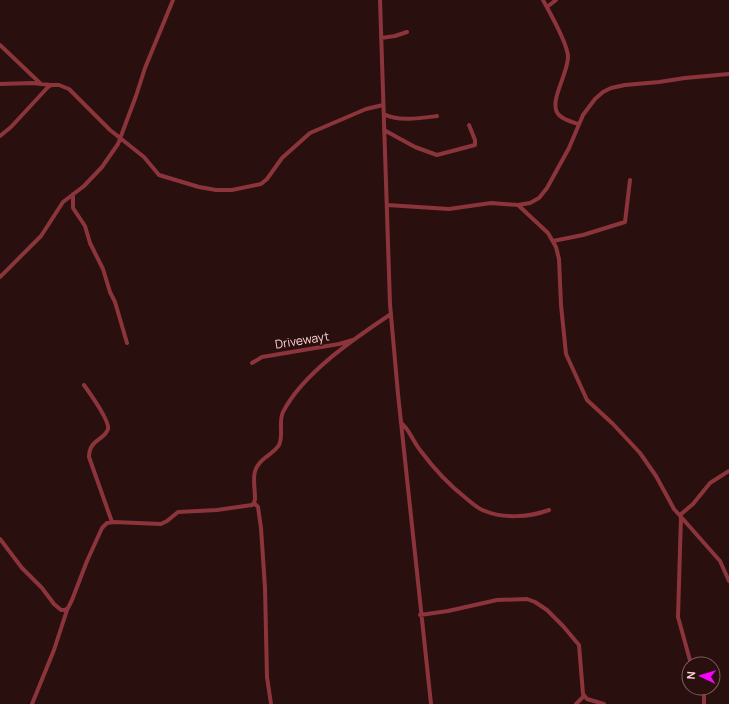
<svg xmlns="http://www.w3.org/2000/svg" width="729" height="704" font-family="Manrope,sans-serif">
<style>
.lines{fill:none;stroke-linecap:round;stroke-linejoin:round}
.minor{stroke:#8c343c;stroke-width:4}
.labels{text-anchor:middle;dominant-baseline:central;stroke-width:3;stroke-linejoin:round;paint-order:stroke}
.street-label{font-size:12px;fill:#ffd5d6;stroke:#290f0d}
</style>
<rect width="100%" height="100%" fill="#290f0d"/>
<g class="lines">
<path class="minor" d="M 380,0 L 390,304 L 398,394 L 431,704
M 543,0 C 550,13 567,42 568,56 C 569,73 547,103 559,115 C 564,120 572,122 578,124
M 547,7 L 556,0
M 381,38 L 395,36 L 407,32
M 0,45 L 41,84
M 0,84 L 32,83 L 51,85
M 384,114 C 397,122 422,118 437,116
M 384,130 L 415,147 L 437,155 L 475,145 L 475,140 L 469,125
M 0,136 L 11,127 L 48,87 L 51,85 L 59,85 L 69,89 L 110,130 L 144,157 L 159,175 L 199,187 L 216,190 L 232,190 L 261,184 L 267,179 L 282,158 L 310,133 L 366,109 L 383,105
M 73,194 L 73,208 L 85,226 L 90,243 L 103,269 L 110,292 L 115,302 L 127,343
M 387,205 L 449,209 L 491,203 L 518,205 L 530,203 L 539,198 L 547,188 L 569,148 L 583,115 L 595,99 L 603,92 L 611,88 L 625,85 L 659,82 L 685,78 L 729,74
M 518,205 L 548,233 L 556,247 L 559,259 L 561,305 L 566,354 L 587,400 L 613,424 L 640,453 L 656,476 L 674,509 L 720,561 L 729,581
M 553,241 L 583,235 L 625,222 L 630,180
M 0,277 L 41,236 L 63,202 L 84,186 L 102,167 L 118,144 L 136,96 L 145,68 L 173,0
M 252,363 L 262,357 L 339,344 L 353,340
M 84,385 C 89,392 110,421 108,429 C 105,440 89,439 89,457 L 112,522
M 401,423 C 408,427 414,443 420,450 C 434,469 449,485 467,499 C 473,504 478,509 485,511 C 504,519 530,517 549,510
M 254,503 L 258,507 L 261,528 L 265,588 L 267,677 L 271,704
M 680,515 L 693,504 L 710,483 L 729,471
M 681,516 L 678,617 L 691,664
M 0,539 L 22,568 L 42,588 L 54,604 L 61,610 L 65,610 L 68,608 L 72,600 L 87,561 L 102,528 L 107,523 L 114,522 L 161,524 L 167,521 L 178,512 L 217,510 L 252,505 L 254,503 L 255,499 C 255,481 249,470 266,457 C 270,454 276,450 279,445 C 284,435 278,423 283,412 C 303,373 355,338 391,314
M 420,615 L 448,611 L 497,600 L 527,599 L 535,602 L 547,610 L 563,626 L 579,645 L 583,694 L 587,699 L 604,704
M 702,688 L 704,696 L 704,704
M 32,704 L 54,650 L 67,610
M 576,704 L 584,696"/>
</g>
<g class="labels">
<g class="street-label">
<text transform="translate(302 340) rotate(-9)">Drivewayt</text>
</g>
</g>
<g transform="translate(701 676) rotate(274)"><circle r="19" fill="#290f0d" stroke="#7f5e5d"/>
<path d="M0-3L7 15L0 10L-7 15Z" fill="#f801ff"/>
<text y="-6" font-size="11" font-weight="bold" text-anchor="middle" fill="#ffd5d6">N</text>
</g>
</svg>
